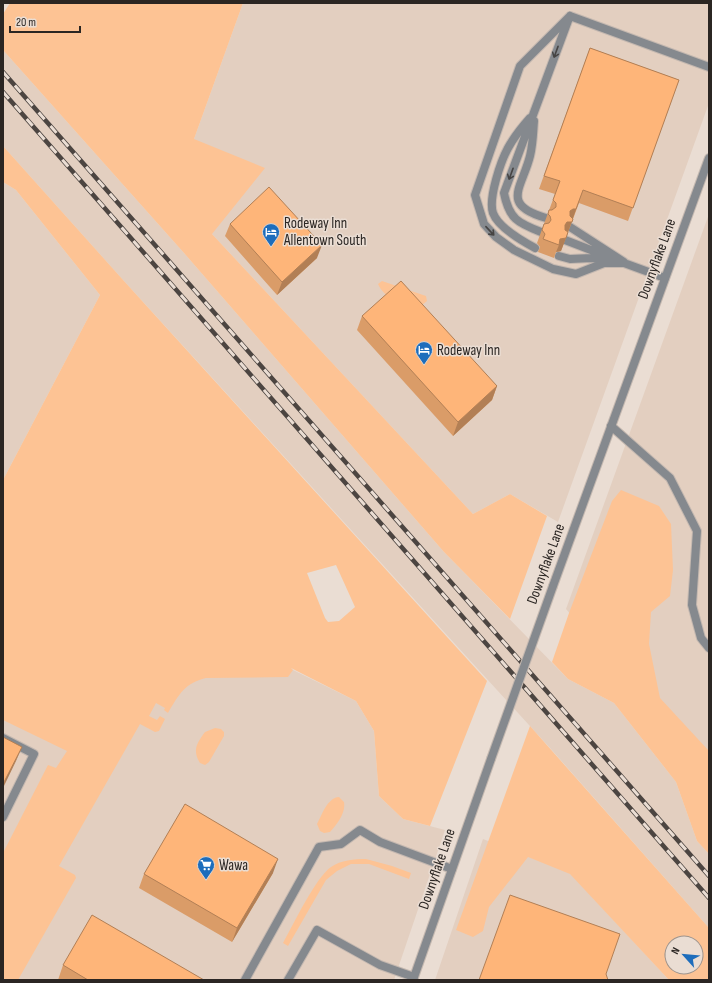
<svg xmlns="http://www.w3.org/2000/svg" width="712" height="983" font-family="'Sofia Sans Condensed',sans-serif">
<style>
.built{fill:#e3cfc0}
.green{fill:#fdc394;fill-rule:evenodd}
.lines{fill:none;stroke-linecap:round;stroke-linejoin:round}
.service-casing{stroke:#c4b8b0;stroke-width:10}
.tertiary-casing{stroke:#c4b8b0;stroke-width:10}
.service{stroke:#85898e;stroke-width:8}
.tertiary{stroke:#85898e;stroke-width:8}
.rail-casing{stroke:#4c4541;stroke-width:4.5}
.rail{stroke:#eaddd3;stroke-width:3;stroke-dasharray:9;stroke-linecap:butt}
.tertiary-bridge-casing{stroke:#c4b8b0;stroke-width:10;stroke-linecap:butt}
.tertiary-bridge{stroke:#85898e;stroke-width:8}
.wall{fill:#da9c68}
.shaded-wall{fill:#b27f55}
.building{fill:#feb579;stroke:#b27f55}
.oneway{stroke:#464443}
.labels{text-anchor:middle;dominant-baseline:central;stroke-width:3;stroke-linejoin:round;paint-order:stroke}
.poi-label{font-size:15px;fill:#2b2623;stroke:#eaddd3;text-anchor:start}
.street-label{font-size:15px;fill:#2b2623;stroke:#eaddd3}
</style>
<rect width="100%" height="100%" fill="#eaddd3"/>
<path class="built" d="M 243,3 L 709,3 L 709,103 L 558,522 L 510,494 L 473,514 L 212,234 L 194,139 Z
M 3,50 L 184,253 L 444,552 L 568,679 L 614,703 L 676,782 L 697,841 L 709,854 L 709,928 L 550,748 L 124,281 L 3,146 Z
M 3,182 L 16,190 L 100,295 L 3,480 Z
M 709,214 L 709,773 L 566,609 Z
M 168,596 L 293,670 L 356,701 L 374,731 L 379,796 L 403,819 L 445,830 L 394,980 L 3,980 L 3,709 Z
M 483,839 L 570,873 L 669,980 L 435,980 Z"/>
<path class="green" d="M 10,3 L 243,3 L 194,139 L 265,168 L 212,234 L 473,514 L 510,494 L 547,516 L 510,619 L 444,552 L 184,253 L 3,50 L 3,14 Z
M 3,146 L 124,281 L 487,681 L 430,826 L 403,819 L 379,796 L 374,731 L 356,701 L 291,668 L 293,670 L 288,677 L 206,678 C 185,683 179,694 168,713 L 164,710 L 165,708 L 156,703 L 149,716 L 157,720 L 160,716 L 165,719 L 159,731 L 155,732 L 140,724 L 59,866 L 75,875 L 76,878 L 18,980 L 3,980 L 3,853 L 48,765 L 56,768 L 67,751 L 3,720 L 3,480 L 100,295 L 16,190 L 3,182 ZM 336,565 L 355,607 L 339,621 L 328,622 L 325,618 L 307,573 Z
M 382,281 L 426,296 L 427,301 L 415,311 C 402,304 384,298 378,284 Z
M 621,490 L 659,506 L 671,524 L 673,570 L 670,596 L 651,612 L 649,644 L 660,698 L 709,751 L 709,854 L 697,841 L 676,782 L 614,703 L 568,679 L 552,662 L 569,613 L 612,501 Z
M 530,726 L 709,928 L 709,980 L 669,980 L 570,874 L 528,857 L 489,907 L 483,931 L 473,937 L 456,930 ZM 672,943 L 696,943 L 696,967 L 672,967 Z
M 215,728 L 221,729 L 224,732 L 224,736 L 209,762 L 205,765 L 200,763 C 192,750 197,743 205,732 Z
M 339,797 L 344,802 C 346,813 337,824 330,832 L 324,833 L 320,831 L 317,824 C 322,815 327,798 339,797 Z
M 366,859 L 392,866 L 411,873 L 409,879 L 369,864 L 351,864 L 337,871 L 326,880 L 288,946 L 283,943 C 293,925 316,877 331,867 C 341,860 354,859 366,859 Z"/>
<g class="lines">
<g class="service-casing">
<path id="service" d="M 570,16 L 520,66 L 475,195 L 484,224 L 496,237 L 514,250 L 553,269 L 576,274 L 604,263 L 624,263 L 665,278
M 570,16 L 709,67
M 530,118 C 522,127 514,137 508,148 C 501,161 488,198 493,213 C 498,227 522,241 535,248
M 534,121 C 533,133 533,144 530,156 C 522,188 500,205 546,218
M 570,227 L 624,262
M 541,232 C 518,223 509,219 504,193 L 569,18
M 565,240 L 609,257
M 559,256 L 570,259 L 592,258 L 610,260
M 611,426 L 670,478 L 697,531 L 692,605 L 701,638 L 709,648
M 3,738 L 34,754 L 3,817
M 245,980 L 319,847 L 341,844 L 360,830 L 380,842 L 452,869
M 288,980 L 317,930 L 380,965 L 414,977"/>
</g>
<g class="tertiary-casing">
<path id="tertiary" d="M 553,586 L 709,158
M 413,980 L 491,759"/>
</g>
<use href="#service" class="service"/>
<use href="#tertiary" class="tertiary"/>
<g class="rail-casing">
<path id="rail" d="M 3,72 L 709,876
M 3,92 L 709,898"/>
</g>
<use href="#rail" class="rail"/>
<g class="tertiary-bridge-casing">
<path id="tertiary-bridge" d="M 491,759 L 553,586"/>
</g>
<use href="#tertiary-bridge" class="tertiary-bridge"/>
</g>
<path class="wall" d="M 590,48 L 679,80 L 628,221 L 579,203 L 561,251 L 556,252 L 554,258 L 538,252 L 540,247 L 537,243 L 555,194 L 539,189 Z
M 230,224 L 317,258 L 277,295 L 225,236 Z
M 362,316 L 497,386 L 492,400 L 453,436 L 357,330 Z
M 273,873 L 232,942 L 139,888 L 144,874 Z
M 63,965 L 204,980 L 58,980 Z"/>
<path class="shaded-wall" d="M 583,190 L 567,235 L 560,238 L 570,211 L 573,209 Z
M 566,238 L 561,251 L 556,252 L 559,245 L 560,239 Z
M 322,245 L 317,258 L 277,295 L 282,282 Z
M 497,386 L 492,400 L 453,436 L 458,422 Z
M 22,747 L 16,761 L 3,788 L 3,784 Z
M 278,859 L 273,873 L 232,942 L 237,928 Z"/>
<path class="building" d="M 590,48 L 679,80 L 633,208 L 583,190 L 576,209 L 573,209 L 570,211 L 570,216 L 573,219 L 572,222 L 567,222 L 565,225 L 565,230 L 568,232 L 566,238 L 560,239 L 559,245 L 543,239 L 545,234 L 542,230 L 544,224 L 549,223 L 551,220 L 550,216 L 548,214 L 549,210 L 552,210 L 556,207 L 556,203 L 553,200 L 560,181 L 544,176 Z
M 269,187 L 322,245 L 282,282 L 230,224 Z
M 401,281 L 497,386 L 458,422 L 362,316 Z
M 3,737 L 22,747 L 3,784 Z
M 185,804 L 278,859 L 237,928 L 144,874 Z
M 510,895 L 620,934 L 606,974 L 608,980 L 479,980 Z
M 92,915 L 204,980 L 88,980 L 63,965 Z"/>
<defs><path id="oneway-shaft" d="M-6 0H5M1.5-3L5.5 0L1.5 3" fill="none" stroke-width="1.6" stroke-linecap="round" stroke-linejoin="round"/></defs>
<g class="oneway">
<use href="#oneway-shaft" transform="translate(556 52) rotate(110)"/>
<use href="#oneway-shaft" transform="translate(511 174) rotate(110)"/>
<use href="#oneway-shaft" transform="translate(490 231) rotate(47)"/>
</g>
<defs>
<g id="hotel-pin" transform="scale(0.9)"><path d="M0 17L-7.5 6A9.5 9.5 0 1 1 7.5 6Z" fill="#1d6dbc" stroke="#eaddd3"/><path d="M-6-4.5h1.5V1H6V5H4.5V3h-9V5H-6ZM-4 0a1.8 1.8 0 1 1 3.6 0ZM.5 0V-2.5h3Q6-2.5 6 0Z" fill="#fff"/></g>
<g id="supermarket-pin" transform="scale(0.9)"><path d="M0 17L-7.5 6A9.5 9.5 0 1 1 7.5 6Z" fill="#1d6dbc" stroke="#eaddd3"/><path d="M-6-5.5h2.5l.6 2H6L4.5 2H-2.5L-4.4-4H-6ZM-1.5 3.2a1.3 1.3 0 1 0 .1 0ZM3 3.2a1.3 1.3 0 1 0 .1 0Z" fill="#fff"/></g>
</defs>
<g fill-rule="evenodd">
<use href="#hotel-pin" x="271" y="232"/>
<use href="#hotel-pin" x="424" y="350"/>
<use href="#supermarket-pin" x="206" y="865"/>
</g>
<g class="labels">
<g class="poi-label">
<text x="284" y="223">Rodeway Inn<tspan x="284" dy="17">Allentown South</tspan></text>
<text x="437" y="350">Rodeway Inn</text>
<text x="219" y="865">Wawa</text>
</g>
<g class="street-label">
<text transform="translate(657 259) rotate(-70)">Downyflake Lane</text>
<text transform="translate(546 564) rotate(-70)">Downyflake Lane</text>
<text transform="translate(437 869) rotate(-71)">Downyflake Lane</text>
</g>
</g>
<rect width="712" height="983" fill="none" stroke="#2b2623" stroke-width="8"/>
<g transform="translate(684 955) rotate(297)"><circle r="19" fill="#eaddd3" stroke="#9e948d"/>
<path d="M0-3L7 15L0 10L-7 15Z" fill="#1d6dbc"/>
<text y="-6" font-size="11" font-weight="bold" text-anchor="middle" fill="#2b2623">N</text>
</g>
<path d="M10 26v6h70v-6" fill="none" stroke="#2b2623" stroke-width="2"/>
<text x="16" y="26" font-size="12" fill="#2b2623" stroke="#eaddd3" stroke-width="3" paint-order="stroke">20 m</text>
</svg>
